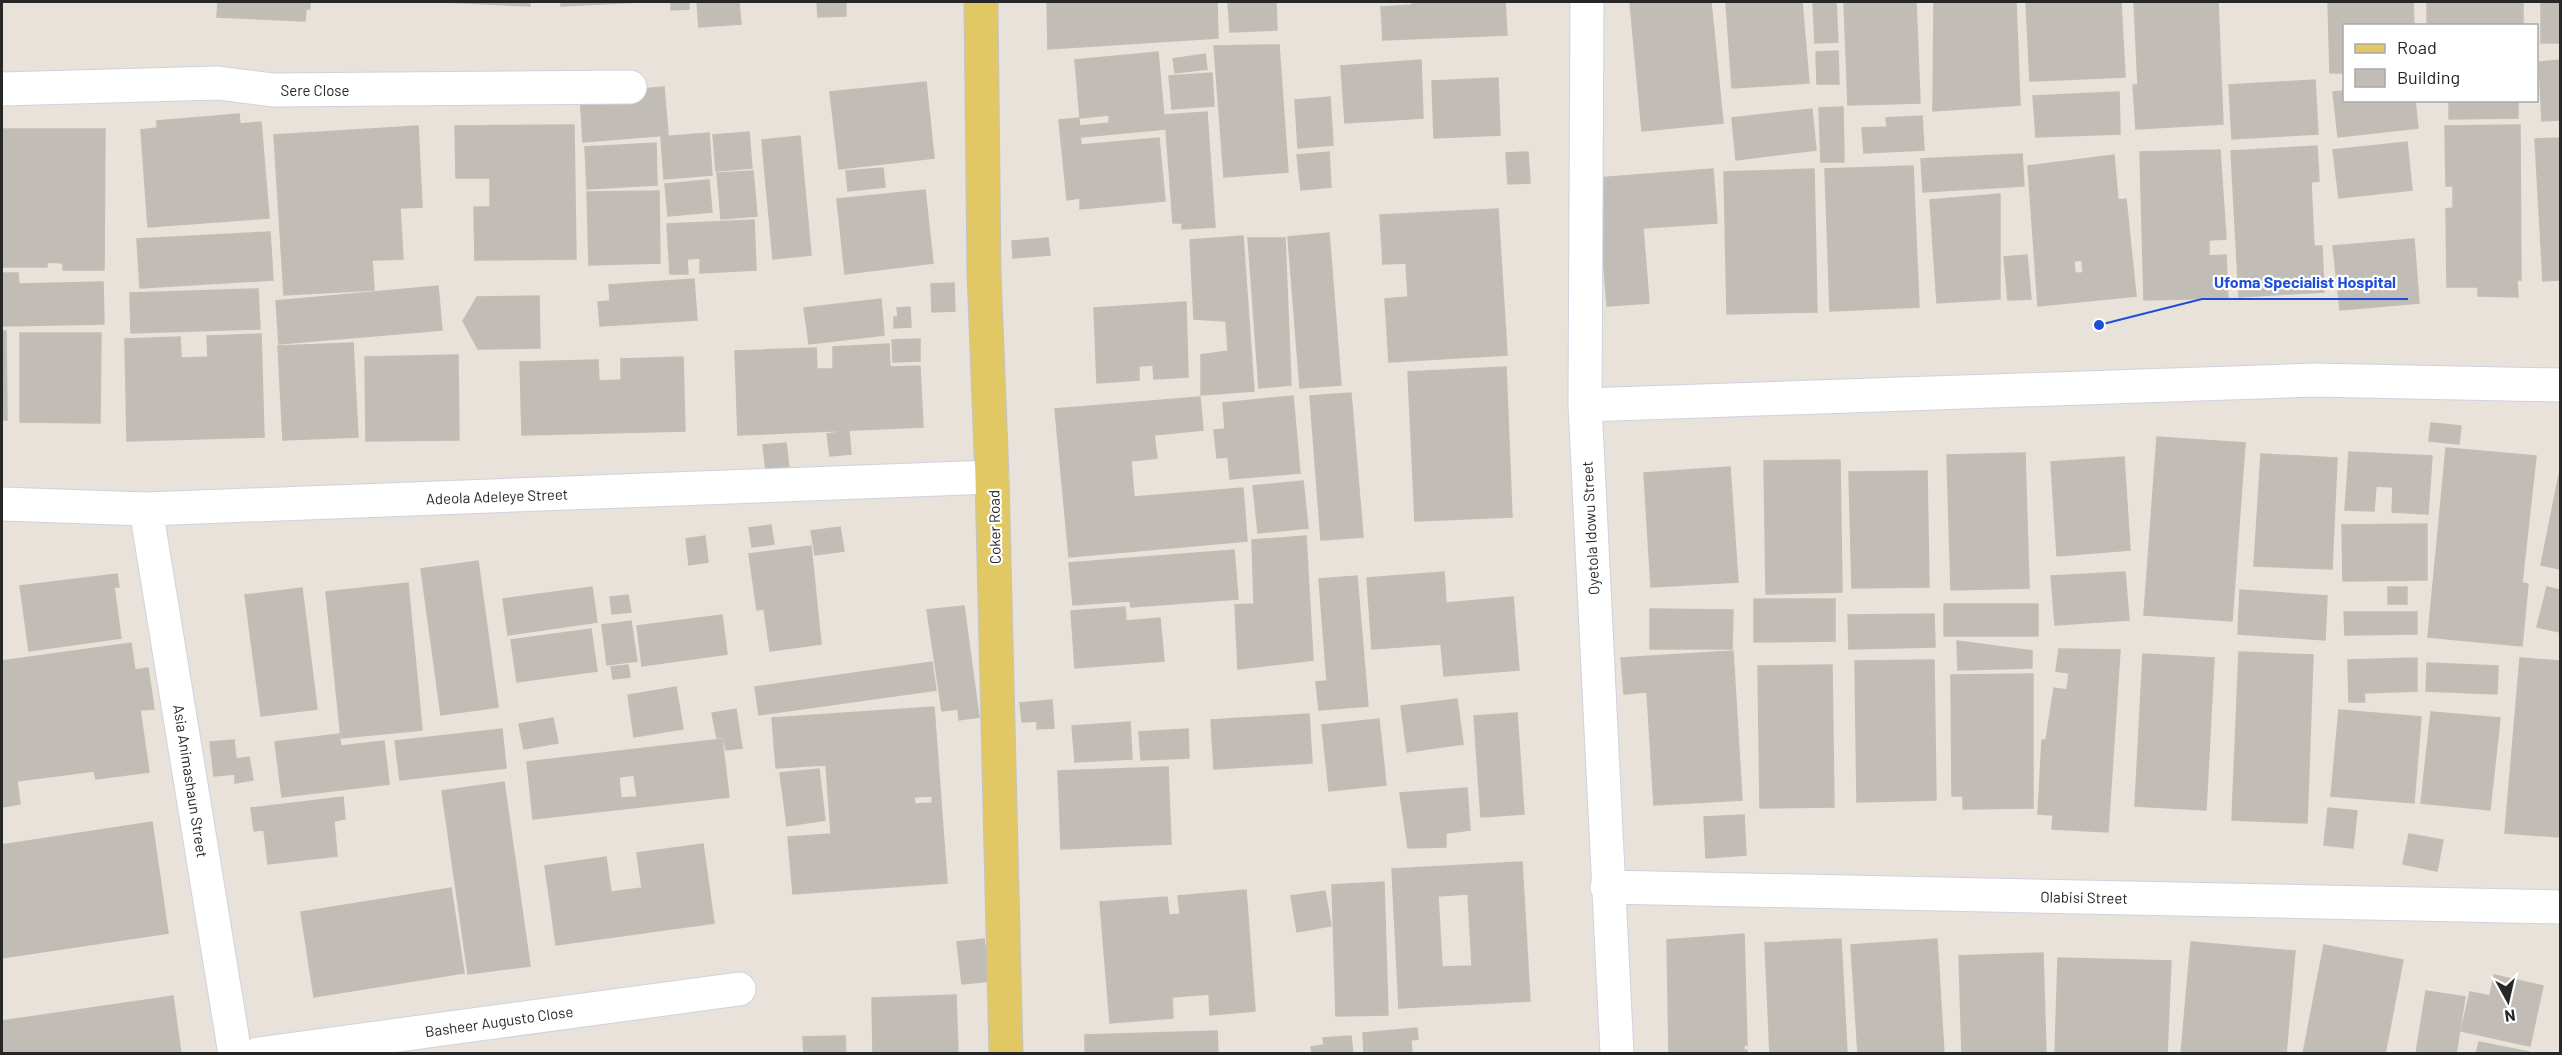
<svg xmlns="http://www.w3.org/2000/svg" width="2562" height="1055" font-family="Barlow,sans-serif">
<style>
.building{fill:#c1bcb6;stroke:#c3beb4;stroke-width:1.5;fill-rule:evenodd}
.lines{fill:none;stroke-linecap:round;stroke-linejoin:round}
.minor-casing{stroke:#cfd2df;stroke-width:35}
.major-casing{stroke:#c3c3c3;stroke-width:35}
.minor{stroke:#fff;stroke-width:33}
.major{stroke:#e2c865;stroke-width:33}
.labels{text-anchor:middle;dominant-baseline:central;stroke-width:4.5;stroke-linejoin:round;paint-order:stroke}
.street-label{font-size:15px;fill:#272727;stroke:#fff}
.leader{fill:none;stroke:#1d4ed8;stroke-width:2}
.callout-dot{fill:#1d4ed8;stroke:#fff;stroke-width:2}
.callout-label{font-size:16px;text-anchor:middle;font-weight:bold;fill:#1d4ed8;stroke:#fff;stroke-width:4.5;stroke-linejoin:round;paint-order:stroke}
</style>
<rect width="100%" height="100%" fill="#e8e2da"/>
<path class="building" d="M 218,2 L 310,2 L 310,9 L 306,9 L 305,21 L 217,17 Z
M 442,2 L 530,2 L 530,6 Z
M 561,2 L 641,2 L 561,6 Z
M 671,2 L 689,2 L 689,9 L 671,10 Z
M 697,2 L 739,2 L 741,24 L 699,27 Z
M 817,2 L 846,2 L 846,16 L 818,17 Z
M 1047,2 L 1217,2 L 1218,38 L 1048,49 Z
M 1228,2 L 1276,2 L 1277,30 L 1230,32 Z
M 1412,2 L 1505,2 L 1507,35 L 1383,40 L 1381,7 L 1412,5 Z
M 1630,2 L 1711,2 L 1723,123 L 1642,131 Z
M 1726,2 L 1802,2 L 1809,83 L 1732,88 Z
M 1813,2 L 1836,2 L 1838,42 L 1815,43 Z
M 1844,2 L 1916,2 L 1920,103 L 1848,105 Z
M 1934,2 L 2016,2 L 2020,105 L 1933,111 Z
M 2026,2 L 2121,2 L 2125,77 L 2030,81 Z
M 2134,2 L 2218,2 L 2223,124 L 2136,129 L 2133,85 L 2138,85 Z
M 2328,2 L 2413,2 L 2414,26 L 2344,26 L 2344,73 L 2330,73 Z
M 2427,2 L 2523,2 L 2523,26 L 2427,26 Z
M 2541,2 L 2560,2 L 2560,43 L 2541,43 Z
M 1279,45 L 1288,172 L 1224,177 L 1214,46 Z
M 1838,51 L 1839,84 L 1817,84 L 1816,52 Z
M 1158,52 L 1165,129 L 1082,137 L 1081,126 L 1109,123 L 1109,115 L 1080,118 L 1075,60 Z
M 1205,54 L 1207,69 L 1175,73 L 1173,59 Z
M 1421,60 L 1423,118 L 1345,123 L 1341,66 Z
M 2560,60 L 2560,120 L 2542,121 L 2539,62 Z
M 1212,73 L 1214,106 L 1172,109 L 1169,76 Z
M 1498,78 L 1500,135 L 1434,138 L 1432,81 Z
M 2315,80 L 2318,134 L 2232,139 L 2229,85 Z
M 926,82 L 934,158 L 839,169 L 830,92 Z
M 664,87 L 668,135 L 583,142 L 580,94 Z
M 2344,91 L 2344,100 L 2415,100 L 2418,128 L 2338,137 L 2333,92 Z
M 2119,92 L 2120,134 L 2036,137 L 2033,96 Z
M 1330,97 L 1333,145 L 1298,148 L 1295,100 Z
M 2449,100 L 2518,100 L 2518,118 L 2449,119 Z
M 1843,107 L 1844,162 L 1821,162 L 1819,108 Z
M 1812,109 L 1816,150 L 1736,160 L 1732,118 Z
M 1207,112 L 1215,227 L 1182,229 L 1182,223 L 1173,223 L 1165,115 Z
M 239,114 L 240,124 L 261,122 L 269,218 L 148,227 L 141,130 L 157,128 L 157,121 Z
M 1922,116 L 1924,150 L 1864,153 L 1862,128 L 1887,127 L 1886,118 Z
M 1079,118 L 1081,145 L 1159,138 L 1165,201 L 1080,209 L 1080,198 L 1067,200 L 1059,120 Z
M 574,125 L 576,259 L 475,260 L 474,207 L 490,207 L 490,178 L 456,178 L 455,126 Z
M 2520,125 L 2521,280 L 2517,280 L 2518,297 L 2478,296 L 2478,287 L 2447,287 L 2446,209 L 2453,208 L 2453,186 L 2446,186 L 2445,126 Z
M 418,126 L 422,207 L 400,208 L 403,259 L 372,260 L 374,290 L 284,295 L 274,135 Z
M 2,129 L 105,129 L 104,270 L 63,270 L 63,263 L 47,262 L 47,267 L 2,267 Z
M 749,132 L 752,168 L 716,171 L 713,135 Z
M 709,133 L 712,175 L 664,179 L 661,137 Z
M 800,136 L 811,255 L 773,259 L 762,140 Z
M 2560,138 L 2560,280 L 2543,281 L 2535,139 Z
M 2407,142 L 2412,190 L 2339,198 L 2333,150 Z
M 656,143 L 657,185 L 587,189 L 585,147 Z
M 2317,146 L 2319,181 L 2311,182 L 2314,246 L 2322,246 L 2324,292 L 2239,297 L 2231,151 Z
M 2220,150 L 2226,239 L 2209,240 L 2209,256 L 2226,255 L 2228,298 L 2144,300 L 2140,152 Z
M 1329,152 L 1331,187 L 1301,190 L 1297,155 Z
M 1528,152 L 1530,183 L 1508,184 L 1506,153 Z
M 2022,154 L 2024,186 L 1923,192 L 1921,159 Z
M 2114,155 L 2118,200 L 2126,199 L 2136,296 L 2038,306 L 2028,166 ZM 2082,260 L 2083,273 L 2075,273 L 2074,261 Z
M 1913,166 L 1919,307 L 1830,311 L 1825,169 Z
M 883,168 L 885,187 L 848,191 L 846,171 Z
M 1713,169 L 1717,223 L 1643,228 L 1649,303 L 1607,306 L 1597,178 Z
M 1814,169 L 1817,312 L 1727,314 L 1724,172 Z
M 753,171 L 757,216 L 721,219 L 717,173 Z
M 709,180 L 712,212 L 668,216 L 665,184 Z
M 925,190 L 933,263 L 845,274 L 837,199 Z
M 659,191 L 660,263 L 589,265 L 587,192 Z
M 2000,194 L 2000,299 L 1937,303 L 1930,200 Z
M 1498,209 L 1507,355 L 1389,362 L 1385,299 L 1408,297 L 1406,263 L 1383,264 L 1380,215 Z
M 754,220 L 756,270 L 700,273 L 700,258 L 687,259 L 688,274 L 670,274 L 667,224 Z
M 270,232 L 273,280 L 140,288 L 137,239 Z
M 1329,233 L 1341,385 L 1300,388 L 1288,237 Z
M 1243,236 L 1254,391 L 1201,395 L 1201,355 L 1228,351 L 1226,321 L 1194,319 L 1190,240 Z
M 1048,238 L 1050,255 L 1013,258 L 1012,241 Z
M 1248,238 L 1285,238 L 1291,385 L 1259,388 Z
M 2414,239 L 2419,303 L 2340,310 L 2333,246 Z
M 2027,255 L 2031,299 L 2008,300 L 2004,257 Z
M 2,273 L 18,273 L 19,284 L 103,282 L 104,324 L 2,326 Z
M 694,279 L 697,320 L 600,326 L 598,302 L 610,301 L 609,285 Z
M 954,283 L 955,311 L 932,312 L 931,284 Z
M 438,286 L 442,330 L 279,344 L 276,301 Z
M 258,289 L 260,329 L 131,333 L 130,293 Z
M 539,296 L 540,348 L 478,349 L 463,321 L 477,297 Z
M 881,299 L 884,335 L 809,344 L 804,308 Z
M 1186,302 L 1188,377 L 1154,379 L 1153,365 L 1139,366 L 1139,380 L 1097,383 L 1094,308 Z
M 910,307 L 911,327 L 894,328 L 894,317 L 898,317 L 897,308 Z
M 2,331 L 6,331 L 7,420 L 2,420 Z
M 20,333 L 101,333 L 100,423 L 20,422 Z
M 261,334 L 264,437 L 127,441 L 125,339 L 180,337 L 181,358 L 208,357 L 207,336 Z
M 920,339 L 920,361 L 893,362 L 892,340 Z
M 353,343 L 358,437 L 283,440 L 278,346 Z
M 889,344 L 890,367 L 920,366 L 923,427 L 738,435 L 735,351 L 816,348 L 817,369 L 833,369 L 833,347 Z
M 458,355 L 459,440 L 366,441 L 365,357 Z
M 683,357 L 685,431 L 522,435 L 520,362 L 598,360 L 599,381 L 621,380 L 621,359 Z
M 1506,367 L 1512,517 L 1415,521 L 1408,372 Z
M 1351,393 L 1363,537 L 1321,540 L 1310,396 Z
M 1293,396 L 1300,473 L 1230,479 L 1228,457 L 1217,458 L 1214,430 L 1225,429 L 1223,403 Z
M 1200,397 L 1203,430 L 1154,435 L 1157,458 L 1131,461 L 1134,497 L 1243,488 L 1247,541 L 1069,557 L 1055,409 Z
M 2431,423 L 2461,426 L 2459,444 L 2429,441 Z
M 849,431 L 851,454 L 830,456 L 827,434 Z
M 2157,437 L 2245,443 L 2232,621 L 2144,615 Z
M 786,443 L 789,469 L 766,471 L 763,445 Z
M 2446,448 L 2536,456 L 2522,583 L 2528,584 L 2522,646 L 2428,637 Z
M 2349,452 L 2432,456 L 2428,514 L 2392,512 L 2393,487 L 2376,486 L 2374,511 L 2345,510 Z
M 2025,453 L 2029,588 L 1951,590 L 1947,455 Z
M 2261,454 L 2337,458 L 2332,569 L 2254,566 Z
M 2124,457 L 2130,550 L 2057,556 L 2051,462 Z
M 1840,460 L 1842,592 L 1766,594 L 1764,461 Z
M 1730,467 L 1738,582 L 1651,587 L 1644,473 Z
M 2560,470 L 2560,569 L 2541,565 Z
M 1927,471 L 1929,587 L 1852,588 L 1849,472 Z
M 1303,481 L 1308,528 L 1258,533 L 1253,486 Z
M 2427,524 L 2427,580 L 2343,581 L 2342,525 Z
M 771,525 L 774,544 L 752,547 L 749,528 Z
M 840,527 L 844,551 L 815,555 L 811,531 Z
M 705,536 L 708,562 L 689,565 L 686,539 Z
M 1306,536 L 1313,660 L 1238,669 L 1235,605 L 1254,604 L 1252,540 Z
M 811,546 L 821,644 L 770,651 L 764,609 L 757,610 L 749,554 Z
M 1234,550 L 1238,599 L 1131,607 L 1130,601 L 1073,605 L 1069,563 Z
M 478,561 L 498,707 L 441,715 L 421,569 Z
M 1444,572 L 1446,603 L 1513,597 L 1519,670 L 1444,676 L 1441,644 L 1372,649 L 1367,578 Z
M 2125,572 L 2129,620 L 2055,625 L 2051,576 Z
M 117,574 L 119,587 L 114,587 L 121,638 L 29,651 L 20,586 Z
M 1357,576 L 1368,706 L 1319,710 L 1316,682 L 1327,681 L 1319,579 Z
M 408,583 L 422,730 L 341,738 L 326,592 Z
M 592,587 L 597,622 L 508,635 L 503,599 Z
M 2388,587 L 2407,587 L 2407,604 L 2388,604 Z
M 2547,587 L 2560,590 L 2560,632 L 2537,627 Z
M 302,588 L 317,709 L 261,716 L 245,595 Z
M 2240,590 L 2327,596 L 2325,640 L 2238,634 Z
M 628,595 L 631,612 L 612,614 L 610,597 Z
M 1754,599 L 1835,599 L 1835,641 L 1754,642 Z
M 1944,604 L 2038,604 L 2038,636 L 1944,636 Z
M 964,606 L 979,717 L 959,720 L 958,709 L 942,711 L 927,610 Z
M 1125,607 L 1126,621 L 1160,618 L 1164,661 L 1075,668 L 1071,611 Z
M 1650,609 L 1733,610 L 1732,649 L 1650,649 Z
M 2344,612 L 2417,612 L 2417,634 L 2345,635 Z
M 1934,614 L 1935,647 L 1849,649 L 1848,615 Z
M 722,615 L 727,654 L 642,666 L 637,626 Z
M 631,621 L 637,661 L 607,665 L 602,625 Z
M 591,629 L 597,671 L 517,682 L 511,640 Z
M 1957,641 L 2032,651 L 2032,668 L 1958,670 Z
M 131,643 L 135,670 L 148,668 L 154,709 L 140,710 L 149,772 L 96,779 L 94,771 L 17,781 L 20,804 L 2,807 L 2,661 Z
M 2059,649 L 2120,650 L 2108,832 L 2052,829 L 2053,815 L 2038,814 L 2042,740 L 2046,740 L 2054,688 L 2067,690 L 2069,673 L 2056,671 Z
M 1733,651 L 1742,800 L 1654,805 L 1647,692 L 1624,694 L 1621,658 Z
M 2239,652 L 2313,655 L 2307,823 L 2232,820 Z
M 2143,654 L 2214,658 L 2206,810 L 2135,806 Z
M 2417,658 L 2417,691 L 2364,693 L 2365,702 L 2349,702 L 2348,660 Z
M 2520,658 L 2560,661 L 2560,837 L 2505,833 Z
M 1934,660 L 1936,800 L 1857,802 L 1855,661 Z
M 932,662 L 936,690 L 759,715 L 755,687 Z
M 2427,663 L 2498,666 L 2497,694 L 2426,691 Z
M 628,665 L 630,677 L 613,679 L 611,667 Z
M 1832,665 L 1834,807 L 1760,808 L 1758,666 Z
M 2033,674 L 2033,808 L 1963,809 L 1963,796 L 1952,796 L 1951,675 Z
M 676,687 L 683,729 L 634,737 L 628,695 Z
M 1457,699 L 1463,744 L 1407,752 L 1401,706 Z
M 1052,700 L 1054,728 L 1037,729 L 1037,721 L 1022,722 L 1020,703 Z
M 934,707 L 947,883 L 793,894 L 788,837 L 831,834 L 826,765 L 776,768 L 772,718 ZM 932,796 L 932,803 L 915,804 L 914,797 Z
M 736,709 L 742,748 L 726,750 L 723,737 L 717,738 L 712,713 Z
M 2339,710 L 2421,717 L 2414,803 L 2331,796 Z
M 2431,712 L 2500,718 L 2490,810 L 2421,803 Z
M 1517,713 L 1524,814 L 1481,817 L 1474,716 Z
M 1309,714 L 1312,763 L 1214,769 L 1211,720 Z
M 553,718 L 558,743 L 524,749 L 519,724 Z
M 1379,719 L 1386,785 L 1329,791 L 1322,725 Z
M 1130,722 L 1132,759 L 1075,762 L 1072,726 Z
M 502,729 L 506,768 L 400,780 L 395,741 Z
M 1188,729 L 1189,758 L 1141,760 L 1139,732 Z
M 339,734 L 341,746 L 384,741 L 389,784 L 282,797 L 275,742 Z
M 722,739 L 729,797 L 533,819 L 527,762 ZM 634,775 L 637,797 L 621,798 L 619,777 Z
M 234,740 L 236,759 L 249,757 L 253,780 L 235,783 L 235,774 L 214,776 L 210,742 Z
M 1168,767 L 1171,844 L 1061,849 L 1058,771 Z
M 819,769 L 825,820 L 787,826 L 780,773 Z
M 504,782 L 530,966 L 468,974 L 442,791 Z
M 1467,788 L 1470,830 L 1446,833 L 1446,847 L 1408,848 L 1400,793 Z
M 343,797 L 345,819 L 334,821 L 337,856 L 268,864 L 264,830 L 254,831 L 251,808 Z
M 2328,808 L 2357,811 L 2353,848 L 2324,845 Z
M 1744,815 L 1746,855 L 1706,858 L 1704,817 Z
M 152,822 L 168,933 L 2,958 L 2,845 Z
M 2409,834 L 2443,840 L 2437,871 L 2403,864 Z
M 703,844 L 714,923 L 556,945 L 545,866 L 606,857 L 611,892 L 642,888 L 637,853 Z
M 1522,862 L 1530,1001 L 1399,1008 L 1392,869 ZM 1468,894 L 1472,966 L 1442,967 L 1438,896 Z
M 1384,882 L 1388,1015 L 1336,1016 L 1332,885 Z
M 451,888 L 464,973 L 314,997 L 301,912 Z
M 1246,890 L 1255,1011 L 1210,1015 L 1209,994 L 1172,997 L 1173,1018 L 1110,1023 L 1100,902 L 1167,897 L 1169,915 L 1180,914 L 1178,896 Z
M 1325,891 L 1331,926 L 1297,932 L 1291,896 Z
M 1744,934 L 1747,1045 L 1744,1045 L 1744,1051 L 1747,1050 L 1747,1054 L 1669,1054 L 1667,940 Z
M 984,939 L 990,981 L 962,984 L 957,942 Z
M 1841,939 L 1847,1054 L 1770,1054 L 1765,943 Z
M 1937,939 L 1944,1054 L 1858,1054 L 1851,945 Z
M 2191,942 L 2295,951 L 2286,1054 L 2181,1054 Z
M 2324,945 L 2403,960 L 2385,1054 L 2303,1054 Z
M 2043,953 L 2046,1054 L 1962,1054 L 1959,956 Z
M 2058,958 L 2171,961 L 2167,1054 L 2055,1054 Z
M 2494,975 L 2543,986 L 2530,1046 L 2461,1031 L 2470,992 L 2490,996 Z
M 2426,991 L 2465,997 L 2456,1054 L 2416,1054 Z
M 956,995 L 958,1054 L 873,1054 L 872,998 Z
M 173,996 L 181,1054 L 2,1054 L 2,1021 Z
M 1417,1028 L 1418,1039 L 1411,1040 L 1412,1054 L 1364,1054 L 1363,1033 Z
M 1217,1031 L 1218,1054 L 1085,1054 L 1085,1035 Z
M 845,1036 L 846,1054 L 804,1054 L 803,1037 Z
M 1351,1036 L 1353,1054 L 1312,1054 L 1311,1047 L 1324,1045 L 1323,1038 Z
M 2479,1042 L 2529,1052 L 2476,1054 Z"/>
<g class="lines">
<g class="minor-casing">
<path id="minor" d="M 1587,2 L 1585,405 L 1617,1054
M 2,89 L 218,83 L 273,90 L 630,87
M 1585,405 L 2314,380 L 2560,385
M 2,504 L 146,509 L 992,477
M 146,509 L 235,1054
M 1607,887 L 2560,907
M 258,1054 L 739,989"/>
</g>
<g class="major-casing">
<path id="major" d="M 981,2 L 984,273 L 992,477 L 1006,1054"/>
</g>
<use href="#minor" class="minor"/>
<use href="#major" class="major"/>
</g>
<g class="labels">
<g class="street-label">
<text x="315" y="90">Sere Close</text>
<text transform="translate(497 496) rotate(-2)">Adeola Adeleye Street</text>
<text transform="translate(994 527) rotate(-91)">Coker Road</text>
<text transform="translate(1590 528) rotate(-93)">Oyetola Idowu Street</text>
<text transform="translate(191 781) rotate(81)">Asia Animashaun Street</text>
<text transform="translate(2084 897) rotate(1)">Olabisi Street</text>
<text transform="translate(499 1021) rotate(-8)">Basheer Augusto Close</text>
</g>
</g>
<path class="leader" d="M2099 325L2202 299H2408"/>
<circle class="callout-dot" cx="2099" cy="325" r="6"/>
<g class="callout-label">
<text x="2305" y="288">Ufoma Specialist Hospital</text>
</g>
<rect width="2562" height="1055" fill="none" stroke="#272727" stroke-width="6"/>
<rect x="2343" y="24" width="195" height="78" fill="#ffffff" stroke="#a9a9a9" stroke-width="1.5"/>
<rect x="2355" y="44" width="30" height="9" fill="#e2c865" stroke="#a9a9a9" stroke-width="1.5"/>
<text x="2397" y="54" font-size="18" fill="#272727">Road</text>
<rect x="2355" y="69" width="30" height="18" fill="#c1bcb6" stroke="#a9a9a9" stroke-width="1.5"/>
<text x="2397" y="84" font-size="18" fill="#272727">Building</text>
<g transform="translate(2508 1001) rotate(172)" stroke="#ffffff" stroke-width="4.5" paint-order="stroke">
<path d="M0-4.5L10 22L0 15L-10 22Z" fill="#272727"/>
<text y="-9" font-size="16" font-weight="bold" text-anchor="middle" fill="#272727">N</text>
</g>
</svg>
